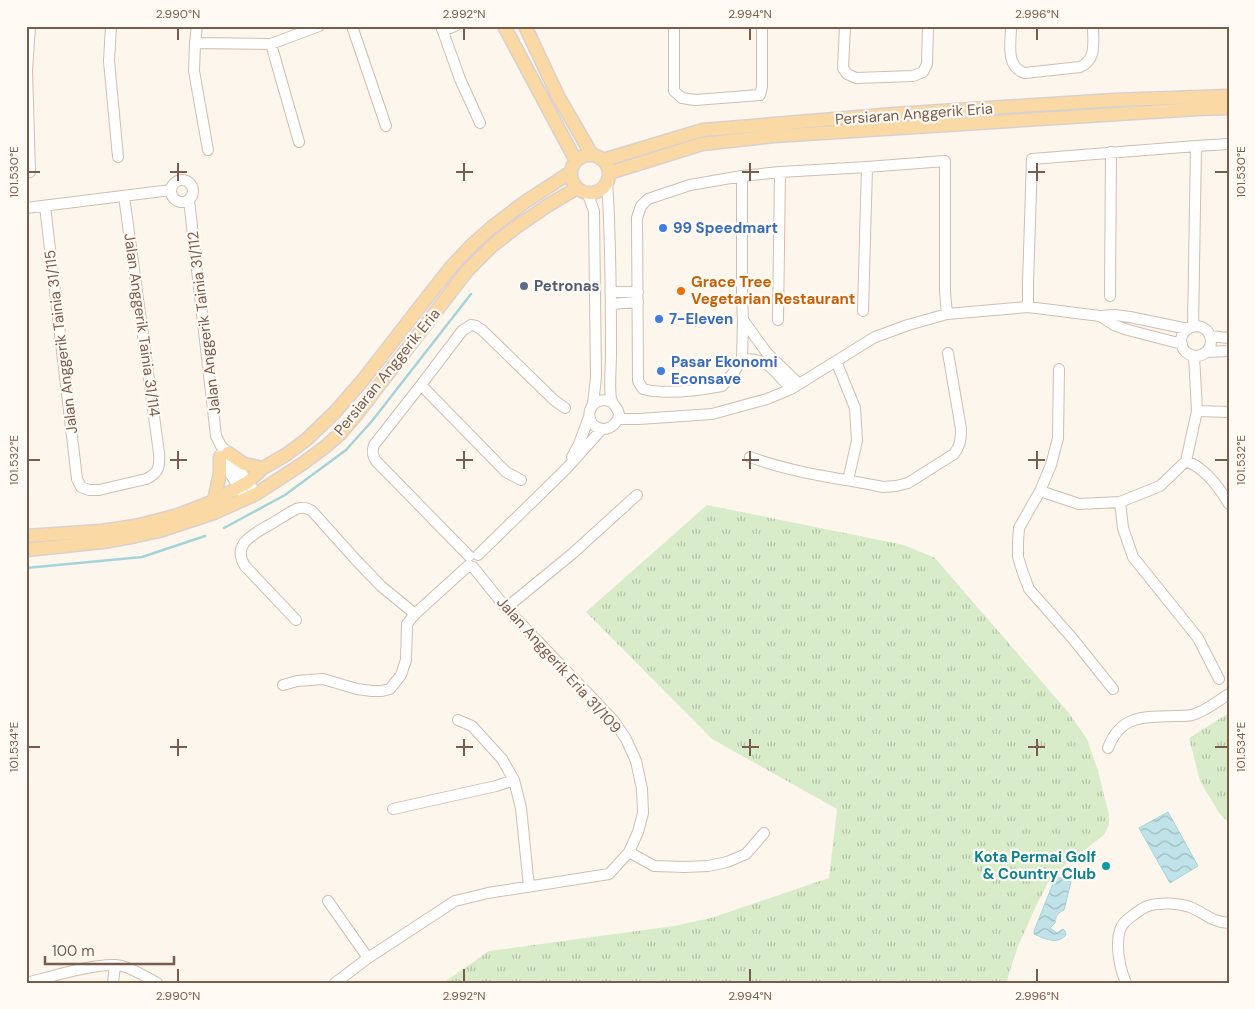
<svg xmlns="http://www.w3.org/2000/svg" width="1255" height="1009" font-family="'DM Sans',sans-serif">
<style>
.grass{fill:url(#grass-tufts)}
.water{fill:url(#water-waves);stroke:#a5d3da}
.lines{fill:none;stroke-linecap:round;stroke-linejoin:round}
.stream{stroke:#a5d3da;stroke-width:2.5}
.minor-casing{stroke:#d1beb0;stroke-width:12}
.major-casing{stroke:#dad1cd;stroke-width:15}
.minor{stroke:#fff;stroke-width:10}
.major{stroke:#fbd9a5;stroke-width:12}
.ticks{fill:none;stroke:#7a5c4d;stroke-width:2}
.shop-dot{fill:#3f7fe0;stroke:#fffaf3;stroke-width:2}
.service-dot{fill:#5c6f8a;stroke:#fffaf3;stroke-width:2}
.food-dot{fill:#e8710a;stroke:#fffaf3;stroke-width:2}
.culture-dot{fill:#0f9aa8;stroke:#fffaf3;stroke-width:2}
.labels{text-anchor:middle;dominant-baseline:central;stroke-width:4.5;stroke-linejoin:round;paint-order:stroke}
.street-label{font-size:15px;fill:#7a5c4d;stroke:#fffaf3}
.shop-label{font-size:15px;font-weight:bold;fill:#366cbe;stroke:#fffaf3;text-anchor:start}
.food-label{font-size:15px;font-weight:bold;fill:#c56008;stroke:#fffaf3;text-anchor:start}
.service-label{font-size:15px;font-weight:bold;fill:#4e5e75;stroke:#fffaf3;text-anchor:start}
.culture-label{font-size:15px;font-weight:bold;fill:#0d838f;stroke:#fffaf3;text-anchor:end}
.neatline{fill:none;stroke:#7a5c4d;stroke-width:2}
.ticks-label{font-size:12px;text-anchor:middle;fill:#7a5c4d}
</style>
<defs>
<pattern id="grass-tufts" width="24" height="20" patternUnits="userSpaceOnUse" patternTransform="scale(1.25)"><rect width="24" height="20" fill="#d8ecc9"/><path d="M3 7l-1-3M5 7V3M7 7l1-3M15 17l-1-3M17 17v-4M19 17l1-3" fill="none" stroke="#b4c2a5"/></pattern>
<pattern id="water-waves" width="16" height="10" patternUnits="userSpaceOnUse" patternTransform="scale(1.25)"><rect width="16" height="10" fill="#bfe3e8"/><path d="M0 5q4-4 8 0t8 0" fill="none" stroke="#a0bbbe"/></pattern>
</defs>
<rect width="100%" height="100%" fill="#fdf6ec"/>
<path class="grass" d="M 707,505 L 904,545 L 935,558 L 1068,712 L 1087,739 L 1098,771 L 1109,815 L 1109,824 L 1105,834 L 1100,838 L 1052,875 L 1037,904 L 1018,946 L 1008,977 L 1007,983 L 443,983 L 489,951 L 674,926 L 711,918 L 829,878 L 837,809 L 712,739 L 586,612 Z
M 1229,713 L 1229,823 L 1219,813 L 1200,781 L 1189,738 Z"/>
<path class="water" d="M 1168,812 L 1198,866 L 1170,883 L 1139,828 Z
M 1056,876 L 1071,882 L 1064,910 C 1057,913 1056,916 1055,923 L 1050,928 L 1057,933 L 1063,929 L 1065,931 L 1066,935 C 1057,945 1045,939 1034,934 L 1034,931 Z"/>
<g class="lines">
<path class="stream" d="M 224,528 L 285,495 L 346,450 L 372,421 L 471,294
M 26,568 L 142,557 L 205,536"/>
<g class="minor-casing">
<path id="minor" d="M 30,26 L 27,71 L 30,172
M 111,26 L 109,61 L 118,157
M 197,26 L 195,43 L 194,71 L 208,150
M 352,26 L 386,126
M 441,26 L 460,79 L 480,123
M 674,26 L 674,91 L 682,98 L 695,100 L 760,95 L 762,87 L 762,26
M 845,26 L 843,68 L 847,74 L 856,78 L 913,76 L 923,72 L 927,64 L 928,26
M 1011,26 C 1011,43 1005,67 1025,73 L 1080,67 C 1097,59 1093,43 1093,26
M 443,31 L 455,26
M 195,43 L 271,44 L 319,26
M 271,44 L 299,142
M 742,176 L 742,299 L 743,320 L 742,359 L 734,372 L 722,386 C 700,390 664,395 643,389 L 638,381 L 637,218 L 641,206 L 648,199 L 690,185 L 742,176 L 780,172 L 867,167 L 945,161 L 945,292 L 947,314
M171 191a11 11 0 1 1 22 0a11 11 0 1 1-22 0Z
M 607,181 C 611,238 611,296 611,353 C 611,368 609,384 611,399 C 613,407 624,411 616,422 C 613,426 608,429 603,429 C 581,427 587,392 612,402
M 587,192 L 594,211 L 596,377 L 593,404
M 189,200 L 216,436 L 221,446 L 228,453 L 252,488
M 45,206 L 77,479 L 81,487 L 89,490 L 99,490 L 146,479 C 159,473 160,467 159,453 L 124,196
M 26,208 L 171,190
M 611,292 L 638,292
M 1110,296 L 1111,152
M 611,304 L 638,302
M 1028,307 L 1028,283 L 1032,159 L 1196,146 L 1229,144
M 863,311 L 867,167
M 1100,316 L 1114,325 L 1128,330 L 1182,344
M 743,320 L 767,353 L 799,384
M 778,320 L 780,172
M1181 341a15 15 0 1 1 30 0a15 15 0 1 1-30 0Z
M 1193,327 L 1196,146
M 1210,336 L 1229,338
M 1206,352 L 1229,351
M 742,359 C 769,358 774,371 791,389
M 836,361 L 855,408 L 857,441 L 848,480
M 1059,369 L 1058,438 L 1051,465 L 1040,491 L 1019,528 L 1018,542 L 1018,557 L 1023,573 L 1029,589 L 1073,639 L 1113,689
M 421,385 L 506,472 L 521,480
M 1197,411 L 1229,412
M 618,419 L 639,419 L 712,414 L 767,399 L 791,389 L 875,337 L 908,325 L 947,314 L 1028,307 L 1100,316 L 1115,315 L 1130,317 L 1188,329
M 220,455 L 220,457 L 246,499
M 572,457 L 579,444 L 589,417
M 750,457 C 793,473 839,478 883,487 L 896,486 L 908,483 L 954,454 C 960,446 961,440 961,429 L 948,353
M 1186,461 C 1205,468 1219,487 1229,504
M 1040,491 L 1079,504 L 1120,502 L 1160,486 L 1186,461 L 1197,411 L 1194,356
M 1120,502 L 1123,528 L 1133,557 L 1198,638 L 1219,679
M 478,555 L 566,469 L 602,429
M 469,556 L 376,461 C 372,455 372,451 374,445 L 421,385 L 462,331 L 471,325 L 476,326 L 482,330 L 554,400 L 565,408
M 506,608 L 572,554 L 637,495
M 296,620 L 245,566 C 231,544 254,534 269,525 C 278,520 287,514 296,509 C 302,507 306,507 312,511 L 356,560 L 381,586 L 415,614
M 283,685 L 297,681 L 323,679 L 357,689 L 372,691 L 382,691 L 390,689 L 401,675 L 406,660 L 407,624 L 415,614 L 469,565
M 458,720 L 472,726 L 502,759 L 514,780 L 521,808 L 529,887
M 1108,748 C 1121,714 1145,717 1176,716 C 1181,716 1187,716 1192,715 C 1206,711 1216,702 1229,694
M 393,809 L 496,786 L 514,780
M 629,852 L 654,866 L 685,867 L 708,866 L 727,862 L 746,854 L 764,833
M 328,901 L 368,958
M 27,983 C 50,977 101,961 122,966 C 134,969 146,977 157,983
M 113,983 L 115,965
M 335,983 L 368,958 L 455,901 L 488,893 L 609,874 L 629,852 L 638,832 L 643,813 L 642,789 L 636,761 L 626,739 L 614,721 L 506,608 L 473,567
M 1126,983 C 1120,969 1115,945 1120,930 C 1122,924 1126,920 1132,916 C 1137,912 1142,908 1148,906 C 1160,902 1178,903 1190,907 C 1205,913 1211,922 1229,923"/>
</g>
<g class="major-casing">
<path id="major" d="M 504,26 L 576,161
M 525,26 L 558,96 L 592,155
M571 174a19 19 0 1 1 38 0a19 19 0 1 1-38 0Z
M 603,160 L 703,130 L 895,114 L 1114,100 L 1229,96
M 609,173 L 702,144 L 774,136 L 1198,109 L 1229,108
M 228,453 L 244,464 L 263,468
M 214,501 L 220,473 L 220,457
M 26,536 L 101,531 L 135,526 L 167,518 L 178,515 L 214,501 L 248,482 L 263,468 L 287,454 L 307,439 L 335,412 L 363,380 L 422,304 L 452,266 L 473,244 L 491,228 L 525,202 L 571,172
M 26,550 L 103,542 L 136,536 L 159,531 L 214,513 L 256,494 L 302,464 L 325,447 L 341,433 L 357,414 L 467,271 L 492,246 L 515,228 L 547,206 L 577,188"/>
</g>
<use href="#minor" class="minor"/>
<use href="#major" class="major"/>
</g>
<path class="ticks" d="M 178,28 L 178,40M 464,28 L 464,40M 750,28 L 750,40M 1037,28 L 1037,40M 178,163 L 178,181M 464,163 L 464,181M 750,163 L 750,181M 1037,163 L 1037,181M 28,172 L 40,172M 170,172 L 187,172M 456,172 L 473,172M 742,172 L 759,172M 1028,172 L 1045,172M 1215,172 L 1228,172M 178,451 L 178,469M 464,451 L 464,469M 750,451 L 750,469M 1037,451 L 1037,469M 28,460 L 40,460M 170,460 L 187,460M 456,460 L 473,460M 742,460 L 759,460M 1028,460 L 1045,460M 1215,460 L 1228,460M 178,739 L 178,756M 464,739 L 464,756M 750,739 L 750,756M 1037,739 L 1037,756M 28,747 L 40,747M 170,747 L 187,747M 456,747 L 473,747M 742,747 L 759,747M 1028,747 L 1045,747M 1215,747 L 1228,747M 178,969 L 178,982M 464,969 L 464,982M 750,969 L 750,982M 1037,969 L 1037,982"/>
<g class="shop-dot">
<circle cx="663" cy="228" r="5"/>
<circle cx="659" cy="319" r="5"/>
<circle cx="661" cy="371" r="5"/>
</g>
<circle class="service-dot" cx="524" cy="286" r="5"/>
<circle class="food-dot" cx="681" cy="291" r="5"/>
<circle class="culture-dot" cx="1106" cy="866" r="5"/>
<g class="labels">
<g class="street-label">
<text transform="translate(914 114) rotate(-4)">Persiaran Anggerik Eria</text>
<text transform="translate(204 323) rotate(-97)">Jalan Anggerik Tainia 31/112</text>
<text transform="translate(142 325) rotate(82)">Jalan Anggerik Tainia 31/114</text>
<text transform="translate(61 342) rotate(-97)">Jalan Anggerik Tainia 31/115</text>
<text transform="translate(387 372) rotate(-51)">Persiaran Anggerik Eria</text>
<text transform="translate(559 665) rotate(48)">Jalan Anggerik Eria 31/109</text>
</g>
<g class="shop-label">
<text x="673" y="228">99 Speedmart</text>
<text x="669" y="319">7-Eleven</text>
<text x="671" y="362">Pasar Ekonomi<tspan x="671" dy="17">Econsave</tspan></text>
</g>
<g class="food-label">
<text x="691" y="282">Grace Tree<tspan x="691" dy="17">Vegetarian Restaurant</tspan></text>
</g>
<g class="service-label">
<text x="534" y="286">Petronas</text>
</g>
<g class="culture-label">
<text x="1096" y="857">Kota Permai Golf<tspan x="1096" dy="17">&amp; Country Club</tspan></text>
</g>
</g>
<rect width="1255" height="1009" fill="none" stroke="#fffaf3" stroke-width="55"/>
<path d="M45 956v8h129v-8" fill="none" stroke="#7a5c4d" stroke-width="2.5"/>
<text x="52" y="956" font-size="15" fill="#7a5c4d" stroke="#fffaf3" stroke-width="4" paint-order="stroke">100 m</text>
<rect x="28" y="28" width="1200" height="954" class="neatline"/>
<g class="ticks-label">
<text x="178" y="18">2.990°N</text>
<text x="464" y="18">2.992°N</text>
<text x="750" y="18">2.994°N</text>
<text x="1037" y="18">2.996°N</text>
<text transform="translate(1241 172) rotate(-90)" y="4">101.530°E</text>
<text transform="translate(14 172) rotate(-90)" y="4">101.530°E</text>
<text transform="translate(1241 460) rotate(-90)" y="4">101.532°E</text>
<text transform="translate(14 460) rotate(-90)" y="4">101.532°E</text>
<text transform="translate(1241 747) rotate(-90)" y="4">101.534°E</text>
<text transform="translate(14 747) rotate(-90)" y="4">101.534°E</text>
<text x="178" y="1000">2.990°N</text>
<text x="464" y="1000">2.992°N</text>
<text x="750" y="1000">2.994°N</text>
<text x="1037" y="1000">2.996°N</text>
</g>
</svg>
